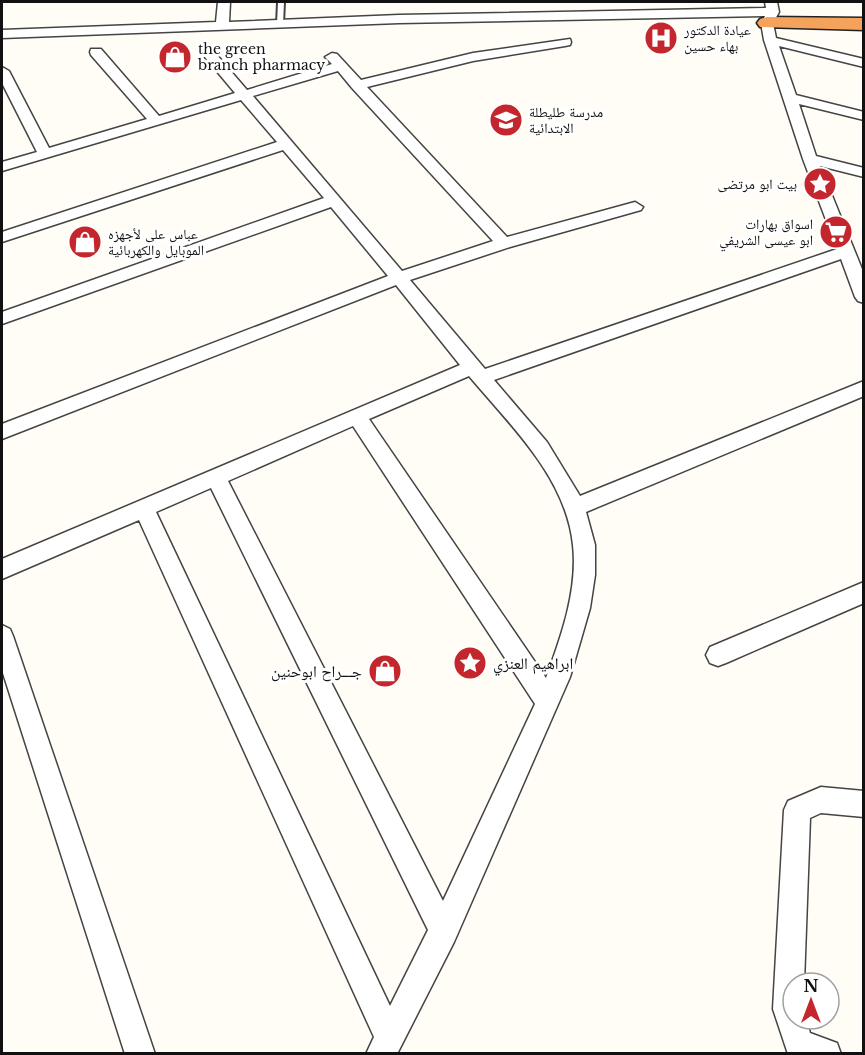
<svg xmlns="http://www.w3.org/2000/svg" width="865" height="1055" font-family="'Libre Baskerville','Noto Naskh Arabic',serif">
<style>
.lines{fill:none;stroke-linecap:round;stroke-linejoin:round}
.lane-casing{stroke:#444;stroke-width:4}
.street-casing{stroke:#444;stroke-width:3}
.highway-casing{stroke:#222;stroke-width:3}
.lane{fill:#fff;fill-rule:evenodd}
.street{fill:#fff;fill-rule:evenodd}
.highway{fill:#f5a25d;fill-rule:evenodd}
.labels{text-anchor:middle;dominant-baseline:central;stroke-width:6;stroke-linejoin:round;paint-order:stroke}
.far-poi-label{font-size:14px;fill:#111;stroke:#fff;text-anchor:start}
.poi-label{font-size:16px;fill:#111;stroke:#fff;text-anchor:start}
</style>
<rect width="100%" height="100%" fill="#fffdf5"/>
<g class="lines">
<g class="lane-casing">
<path id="lane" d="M 278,2 L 284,2 L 283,24 L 280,26 L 277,24 Z"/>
</g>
<g class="street-casing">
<path id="street" d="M 218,2 L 230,2 L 229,22 L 399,15 L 766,8 L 765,2 L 777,2 L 779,12 L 773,23 L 776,38 L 864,59 L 864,67 L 779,46 L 796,95 L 864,112 L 864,120 L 799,104 L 816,156 L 864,168 L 864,177 L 820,166 L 864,274 L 864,303 L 858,301 L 855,297 L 841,259 L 494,380 L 547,442 L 580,496 L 864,381 L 864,396 L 586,512 L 595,545 L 595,575 L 590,608 L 570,677 L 454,942 L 397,1054 L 366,1054 L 374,1037 L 139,520 L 2,579 L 2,559 L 460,365 L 396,285 L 2,439 L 2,424 L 388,276 L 331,207 L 2,324 L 2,312 L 324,198 L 283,150 L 2,242 L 2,232 L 277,142 L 241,100 L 2,171 L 2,162 L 37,152 L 2,83 L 2,67 L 9,71 L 49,148 L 147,119 L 91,55 L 90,52 L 91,49 L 101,49 L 159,116 L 235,93 L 199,50 L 205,46 L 210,47 L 247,90 L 332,64 L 325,57 L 332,53 L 337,54 L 361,80 L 473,53 L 570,39 L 571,42 L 570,45 L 565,46 L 473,61 L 367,87 L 507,237 L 635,202 L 643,207 L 641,210 L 510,247 L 410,280 L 485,369 L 837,249 L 803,159 L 764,40 L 761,23 L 765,16 L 399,23 L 2,38 L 2,30 L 216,22 ZM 338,71 L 352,88 L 493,241 L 402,271 L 253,96 ZM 469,376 C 510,425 566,477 573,545 C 578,590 561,637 546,678 L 369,419 ZM 353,426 L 535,704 L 443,901 L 228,481 ZM 211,488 L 428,930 L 390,1006 L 156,512 Z
M 864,582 L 864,603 L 726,663 L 718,666 L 710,663 L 706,655 L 710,647 Z
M 2,625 L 10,629 L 13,636 L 155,1054 L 125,1054 L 2,670 Z
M 821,787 L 864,791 L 864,817 L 821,813 L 810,818 L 804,983 L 793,983 L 793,1019 L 806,1019 L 810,1033 L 837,1043 L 841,1054 L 788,1054 L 773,1009 L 784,810 L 788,801 Z"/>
</g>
<g class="highway-casing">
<path id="highway" d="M 767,17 L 864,18 L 864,30 L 760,27 L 757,23 L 760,19 Z"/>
</g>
<use href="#lane" class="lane"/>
<use href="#street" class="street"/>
<use href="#highway" class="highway"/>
</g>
<defs>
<g id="hospital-disc" transform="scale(1.725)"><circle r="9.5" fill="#c4262e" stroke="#fff"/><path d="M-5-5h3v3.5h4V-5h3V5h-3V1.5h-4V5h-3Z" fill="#fff"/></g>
<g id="shop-disc" transform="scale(1.725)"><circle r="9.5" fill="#c4262e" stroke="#fff"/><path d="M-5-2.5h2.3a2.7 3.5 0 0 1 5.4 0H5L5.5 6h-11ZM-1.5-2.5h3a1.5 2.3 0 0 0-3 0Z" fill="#fff"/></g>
<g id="school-disc" transform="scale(1.725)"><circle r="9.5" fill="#c4262e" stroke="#fff"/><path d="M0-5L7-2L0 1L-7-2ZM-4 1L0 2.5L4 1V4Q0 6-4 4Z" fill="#fff"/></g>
<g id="sight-disc" transform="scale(1.725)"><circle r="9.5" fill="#c4262e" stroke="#fff"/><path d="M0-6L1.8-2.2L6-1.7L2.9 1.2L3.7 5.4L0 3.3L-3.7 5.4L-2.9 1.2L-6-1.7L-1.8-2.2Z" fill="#fff"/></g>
<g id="supermarket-disc" transform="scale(1.725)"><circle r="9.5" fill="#c4262e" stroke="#fff"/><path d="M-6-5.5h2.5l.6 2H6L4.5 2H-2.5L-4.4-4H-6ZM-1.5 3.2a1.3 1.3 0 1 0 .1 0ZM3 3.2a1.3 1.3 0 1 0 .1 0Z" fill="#fff"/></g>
</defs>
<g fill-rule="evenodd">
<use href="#hospital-disc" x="661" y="38"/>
<use href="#shop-disc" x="175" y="57"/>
<use href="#school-disc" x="506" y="120"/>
<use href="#sight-disc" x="820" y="184"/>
<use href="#supermarket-disc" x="836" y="232"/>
<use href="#shop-disc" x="85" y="242"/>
<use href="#sight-disc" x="470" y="663"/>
<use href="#shop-disc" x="385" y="671"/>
</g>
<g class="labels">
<g class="far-poi-label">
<text x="684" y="30">عيادة الدكتور<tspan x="684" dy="16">بهاء حسين</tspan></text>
<text x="198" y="49">the green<tspan x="198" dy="16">branch pharmacy</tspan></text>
<text x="529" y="112">مدرسة طليطلة<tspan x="529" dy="16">الابتدائية</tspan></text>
<text x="797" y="184" text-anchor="end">بيت ابو مرتضى</text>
<text x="813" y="224" text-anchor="end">اسواق بهارات<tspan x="813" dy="16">ابو عيسى الشريفي</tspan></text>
<text x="108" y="234">عباس علي لأجهزه<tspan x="108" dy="16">الموبايل والكهربائية</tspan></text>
</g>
<g class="poi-label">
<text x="493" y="663">ابراهيم العنزي</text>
<text x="362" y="671" text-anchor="end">جـــراح ابوحنين</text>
</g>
</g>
<rect width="865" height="1055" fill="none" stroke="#111111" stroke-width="6"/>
<g transform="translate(811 1001)"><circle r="28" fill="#ffffff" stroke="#a0a0a0" stroke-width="1.5"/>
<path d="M0-4.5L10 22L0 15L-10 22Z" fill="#c4262e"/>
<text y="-9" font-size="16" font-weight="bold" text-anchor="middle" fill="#111111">N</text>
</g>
</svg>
